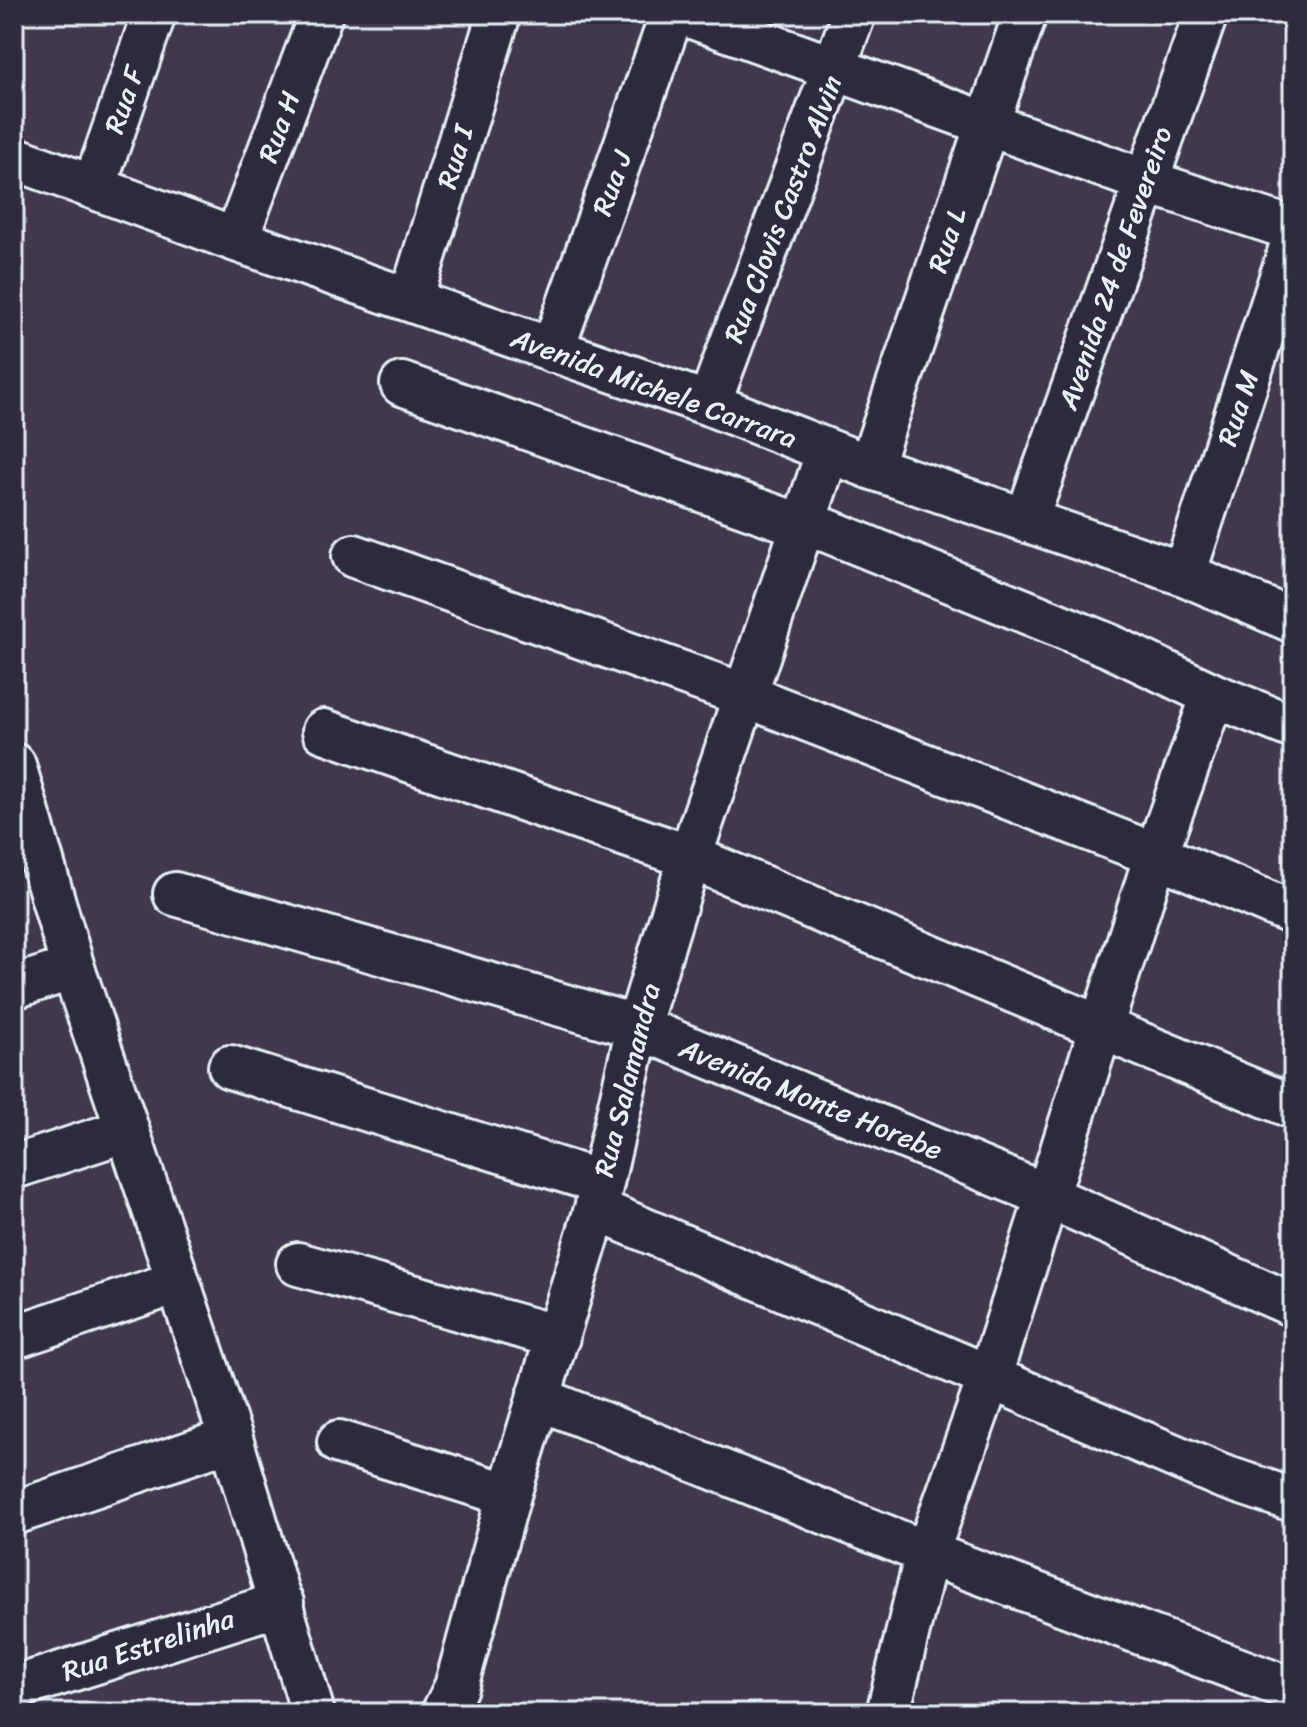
<svg xmlns="http://www.w3.org/2000/svg" width="1307" height="1727" font-family="Sriracha,sans-serif">
<style>
.lines{fill:none;stroke-linecap:round;stroke-linejoin:round}
.minor-casing{stroke:#e8f1f8;stroke-width:48}
.minor{stroke:#2f2a3d;stroke-width:42}
.labels{text-anchor:middle;dominant-baseline:central;stroke-width:8;stroke-linejoin:round;paint-order:stroke}
.street-label{font-size:28px;fill:#e8f1f8;stroke:#2f2a3d}
</style>
<rect width="100%" height="100%" fill="#41384d"/>
<filter id="ink" filterUnits="userSpaceOnUse"><feTurbulence type="fractalNoise" baseFrequency=".0125" numOctaves="2"/><feDisplacementMap in="SourceGraphic" scale="16" xChannelSelector="R" yChannelSelector="G"/><feConvolveMatrix kernelMatrix="1 2 1 2 8 2 1 2 1" color-interpolation-filters="sRGB"/></filter>
<g filter="url(#ink)">
<g class="lines">
<g class="minor-casing">
<path id="minor" d="M 684,14 L 1145,181 L 1293,229
M 14,158 L 236,240 L 709,404 L 870,467 L 1184,574 L 1293,621
M 94,187 L 154,14
M 236,240 L 321,14
M 411,299 L 499,14
M 552,351 L 672,14
M 402,384 L 800,525 L 828,531 L 1110,646 L 1213,695 L 1293,727
M 709,404 L 854,14
M 870,467 L 1025,14
M 1026,521 L 1206,14
M 354,556 L 744,695 L 1156,855 L 1293,913
M 1184,574 L 1293,241
M 324,731 L 690,857 L 1293,1107
M 14,765 L 73,968 L 231,1439 L 313,1713
M 175,894 L 638,1027 L 1045,1195 L 1293,1305
M 14,987 L 73,968
M 230,1067 L 600,1182
M 14,1167 L 127,1130
M 596,1209 L 1221,1476 L 1293,1500
M 298,1264 L 558,1337
M 14,1337 L 178,1282
M 538,1398 L 927,1553 L 1293,1690
M 339,1442 L 509,1495
M 14,1513 L 231,1439
M 14,1688 L 282,1603
M 443,1713 L 456,1687 L 509,1495 L 596,1209 L 638,1027 L 690,857 L 828,451
M 888,1713 L 927,1553 L 989,1379 L 1156,855 L 1213,695"/>
</g>
<use href="#minor" class="minor"/>
</g>
</g>
<g class="labels">
<g class="street-label">
<text transform="translate(124 100) rotate(-71)">Rua F</text>
<text transform="translate(279 127) rotate(-70)">Rua H</text>
<text transform="translate(455 157) rotate(-73)">Rua I</text>
<text transform="translate(612 183) rotate(-70)">Rua J</text>
<text transform="translate(783 209) rotate(-69)">Rua Clovis Castro Alvin</text>
<text transform="translate(947 240) rotate(-71)">Rua L</text>
<text transform="translate(1115 268) rotate(-71)">Avenida 24 de Fevereiro</text>
<text transform="translate(654 388) rotate(20)">Avenida Michele Carrara</text>
<text transform="translate(1238 408) rotate(-72)">Rua M</text>
<text transform="translate(627 1080) rotate(-76)">Rua Salamandra</text>
<text transform="translate(811 1099) rotate(22)">Avenida Monte Horebe</text>
<text transform="translate(148 1645) rotate(-18)">Rua Estrelinha</text>
</g>
</g>
<rect width="1307" height="1727" fill="none" stroke="#2f2a3d" stroke-width="48"/>
<rect x="24" y="24" width="1259" height="1679" fill="none" stroke="#e8f1f8" stroke-width="3" filter="url(#ink)"/>
</svg>
